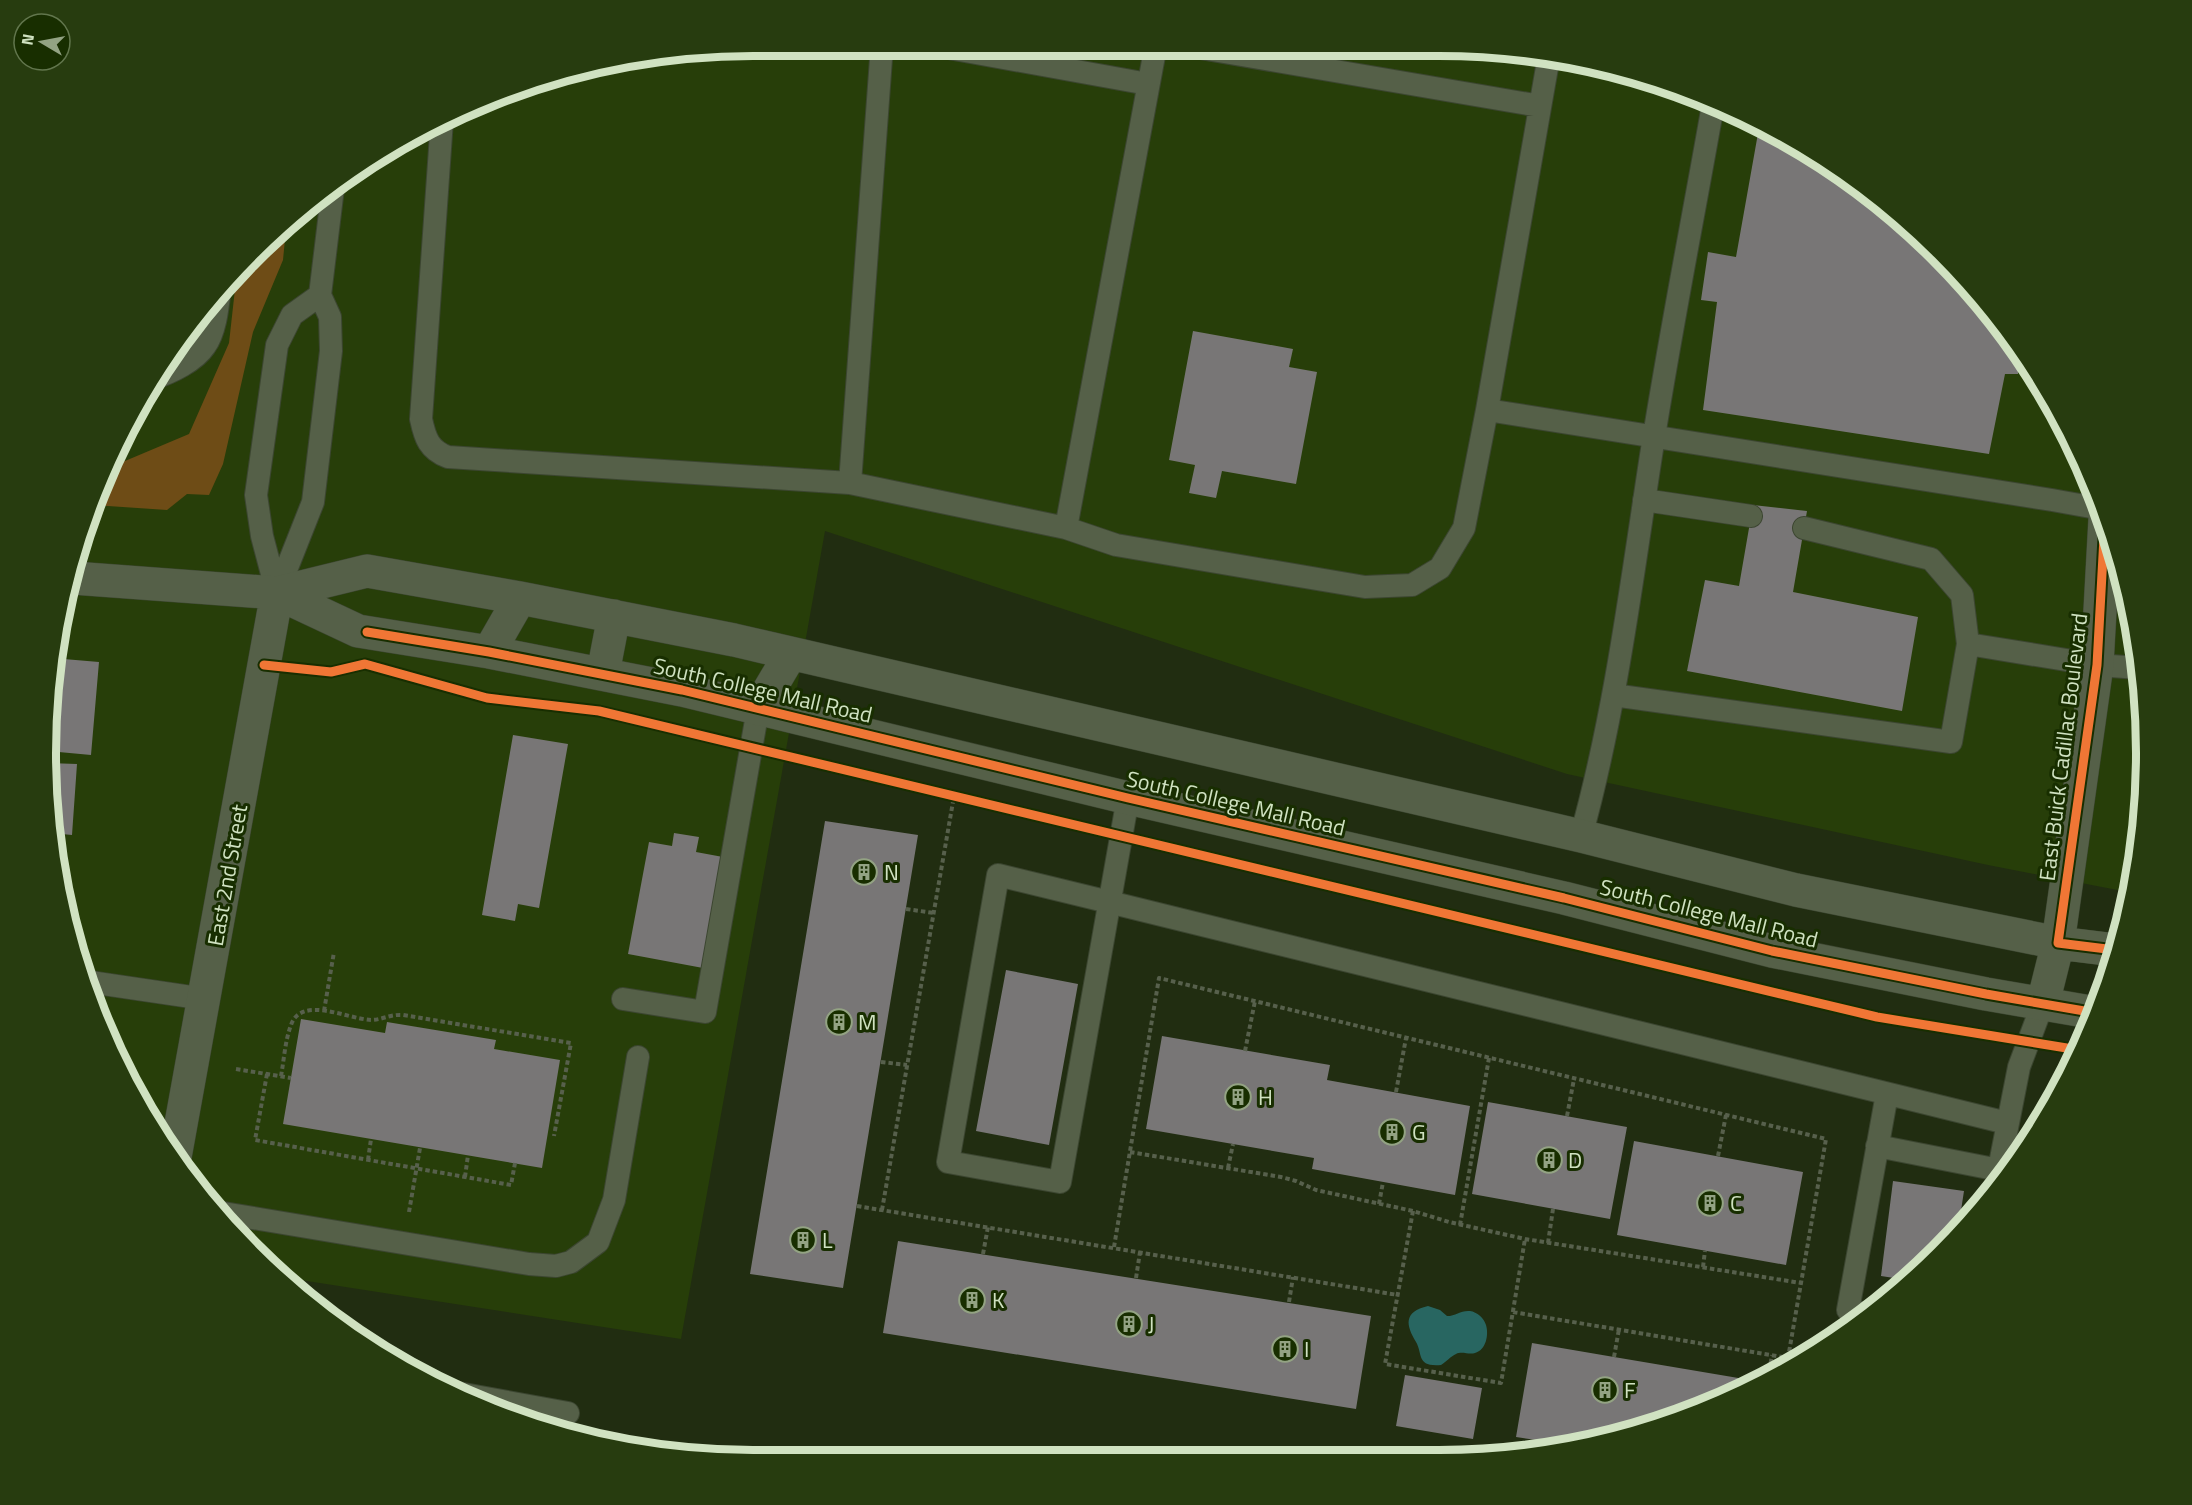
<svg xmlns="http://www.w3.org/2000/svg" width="2192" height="1505" font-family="'Titillium Web',sans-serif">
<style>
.built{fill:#273e09}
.green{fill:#6e4c16}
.water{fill:#286661}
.building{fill:#787676}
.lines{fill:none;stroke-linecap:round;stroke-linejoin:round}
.lane-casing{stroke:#3c4631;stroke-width:24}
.secondary-casing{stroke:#3c4631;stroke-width:34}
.path{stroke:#57604c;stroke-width:4;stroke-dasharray:4.5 3;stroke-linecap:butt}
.lane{stroke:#556048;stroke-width:22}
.secondary{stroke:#556048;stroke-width:33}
.cycleway-casing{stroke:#182e00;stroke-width:13}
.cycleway{stroke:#f07635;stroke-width:9}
.labels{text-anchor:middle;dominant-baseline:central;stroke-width:6;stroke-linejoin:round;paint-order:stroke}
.street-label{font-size:22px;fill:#d0e2c1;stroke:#182e00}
.poi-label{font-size:22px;fill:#d0e2c1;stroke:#182e00;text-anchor:start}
.rim{fill:none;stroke:#d0e2c1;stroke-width:8}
</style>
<rect width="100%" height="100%" fill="#212d11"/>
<path class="built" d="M 753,45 L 1440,45 L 1577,59 L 1753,118 L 1870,191 L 1940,252 L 2028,360 L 2093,482 L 2133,615 L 2147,753 L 2133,893 L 1988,865 L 1567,774 L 825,531 L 681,1339 L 281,1277 L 252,1253 L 191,1183 L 118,1066 L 59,890 L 46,798 L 51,660 L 99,481 L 164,360 L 220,286 L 360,164 L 481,99 L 569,69 Z"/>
<path class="green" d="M 286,229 L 283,260 L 253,332 L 223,464 L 209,495 L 187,494 L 167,510 L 93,505 L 99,481 L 106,469 L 189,434 L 229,343 L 237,271 Z"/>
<path class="water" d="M 1428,1306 L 1440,1310 L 1447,1316 C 1456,1316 1461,1310 1470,1311 C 1477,1312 1484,1318 1486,1325 C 1489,1335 1486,1350 1475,1353 C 1469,1355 1462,1351 1456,1354 C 1451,1356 1446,1362 1441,1365 C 1416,1367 1423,1354 1416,1342 C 1406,1325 1403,1312 1428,1306 Z"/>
<path class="building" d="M 1760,122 L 1870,191 L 1940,252 L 2018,347 L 2018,374 L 2005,374 L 1989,454 L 1703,410 L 1717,302 L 1701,300 L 1708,252 L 1736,257 Z
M 1193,331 L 1293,349 L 1289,367 L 1317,372 L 1296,484 L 1222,471 L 1216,498 L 1189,493 L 1195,465 L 1169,460 Z
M 1753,505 L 1807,511 L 1793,592 L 1918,617 L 1902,711 L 1687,671 L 1705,580 L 1739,586 Z
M 52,658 L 99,662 L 91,755 L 48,751 Z
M 513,735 L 568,744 L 539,908 L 518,904 L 515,921 L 482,915 Z
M 48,763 L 77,764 L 72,835 L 51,833 L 46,798 Z
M 825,821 L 918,835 L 843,1288 L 750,1274 Z
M 674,833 L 699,837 L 696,852 L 723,857 L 703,968 L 628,954 L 649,842 L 672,846 Z
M 1006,970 L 1078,984 L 1049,1145 L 976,1131 Z
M 301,1019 L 385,1033 L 387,1022 L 496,1040 L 494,1049 L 560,1060 L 542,1168 L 283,1124 Z
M 1162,1036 L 1330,1065 L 1327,1080 L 1470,1106 L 1455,1195 L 1312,1169 L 1314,1158 L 1146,1129 Z
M 1488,1102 L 1627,1127 L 1610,1219 L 1472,1194 Z
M 1634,1141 L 1803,1172 L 1786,1265 L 1617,1235 Z
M 1893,1181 L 1964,1191 L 1958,1230 L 1940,1253 L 1907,1280 L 1881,1276 Z
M 898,1241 L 1371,1316 L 1356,1409 L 883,1333 Z
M 1532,1343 L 1614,1357 L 1762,1382 L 1753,1387 L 1577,1446 L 1516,1437 Z
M 1405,1375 L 1482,1388 L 1473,1439 L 1396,1426 Z"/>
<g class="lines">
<g class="lane-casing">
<path id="lane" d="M 932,45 L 1148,84
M 1183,45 L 1540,106
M 442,120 L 421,419 C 425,438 429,450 448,457 L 850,483 L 1066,528 L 1116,545 L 1365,587 L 1412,585 L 1440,568 L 1464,528 L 1487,410 L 1549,56
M 154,378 C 171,373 195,361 205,346 C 216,331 218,304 220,287
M 1487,410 L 2052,500 L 2102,509
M 850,483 L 882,45
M 1644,500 L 1751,516
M 1066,528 L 1156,45
M 1804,528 L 1931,559 L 1962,595 L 1968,644
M 277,593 L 313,502 L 331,351 L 330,317 L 320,295 L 333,188
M 277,593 L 262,536 L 256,495 L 277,345 L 292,315 L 320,295
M 1613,695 L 1951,742 L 1968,644 L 2097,665 L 2139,668
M 1128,798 C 1105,926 1083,1054 1060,1182 L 948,1162 L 998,875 L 1109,902 L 2007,1123
M 1581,836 C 1616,710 1632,578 1652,449 C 1670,334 1693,219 1713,105
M 90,982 L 205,999
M 623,999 L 705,1012 L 758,709
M 1877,1146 L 1999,1170
M 1996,1184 L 2019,1067 L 2043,1003
M 217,1212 L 529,1264 L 556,1266 L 571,1262 L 598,1242 L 614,1200 L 638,1057
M 1867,1313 L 1848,1310 L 1887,1094
M 458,1393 L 568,1413"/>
</g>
<g class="secondary-casing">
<path id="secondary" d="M 73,578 L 277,593 L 367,571 L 520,598 L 734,640 L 1581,836 L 1796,890 L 2058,943 L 2115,950
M 277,593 L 358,631 L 489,652 L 682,690 L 1128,798 L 1564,898 L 1772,951 L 1986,994 L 2096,1013
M 489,652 L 520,598
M 603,673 L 614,616
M 758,709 L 791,653
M 2043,1003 L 2058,943 L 2097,665 L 2105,519
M 175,1157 L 277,593"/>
</g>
<path class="path" d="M 906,909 L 934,913
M 324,1011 L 334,952
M 2062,1047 L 2073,1060
M 1245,1051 L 1255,1001
M 881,1062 L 907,1065
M 236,1069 L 291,1078
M 267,1074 L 255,1140 L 511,1185 L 515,1163
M 281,1076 C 284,1060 285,1041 291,1025 C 301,995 348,1019 371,1020 C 382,1020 390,1014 403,1015 L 571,1043 L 554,1136
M 1396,1092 L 1406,1038
M 1567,1116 L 1574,1079
M 1130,1152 L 1281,1177 L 1296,1181 L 1316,1190 L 1413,1211 L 1449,1222 L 1525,1239 L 1801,1283
M 1718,1156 L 1726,1115
M 368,1160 L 371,1139
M 1228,1168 L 1233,1144
M 465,1177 L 468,1155
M 1379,1204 L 1383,1182
M 857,1206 L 1398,1295
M 882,1210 L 954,796
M 1413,1211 L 1385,1364 L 1501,1383 L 1525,1239
M 409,1212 L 420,1148
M 1460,1225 L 1489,1058
M 1548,1243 L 1553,1209
M 1114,1247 L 1159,978 L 1826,1139 L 1788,1358
M 983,1254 L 988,1227
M 1703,1267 L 1705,1251
M 1136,1278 L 1140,1252
M 1289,1302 L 1293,1277
M 1513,1312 L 1800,1360
M 1614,1357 L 1619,1329
M 1768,1378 L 1772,1355"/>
<use href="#lane" class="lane"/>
<use href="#secondary" class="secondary"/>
<g class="cycleway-casing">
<path id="cycleway" d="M 2105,519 L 2097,665 L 2058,943 L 2115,950
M 367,632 L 489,652 L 682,690 L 1128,798 L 1564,898 L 1772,951 L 1986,994 L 2096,1013
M 264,665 L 331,672 L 365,664 L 487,698 L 599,711 L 1877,1017 L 2079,1050"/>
</g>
<use href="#cycleway" class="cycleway"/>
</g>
<defs>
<g id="building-ring" transform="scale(1.35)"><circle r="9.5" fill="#182e00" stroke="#93a383" stroke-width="1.5"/><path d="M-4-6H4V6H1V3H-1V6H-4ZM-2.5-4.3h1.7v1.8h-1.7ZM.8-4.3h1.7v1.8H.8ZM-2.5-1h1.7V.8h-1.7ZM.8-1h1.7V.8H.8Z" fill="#93a383"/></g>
</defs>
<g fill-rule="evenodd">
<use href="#building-ring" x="864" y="872"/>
<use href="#building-ring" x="839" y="1022"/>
<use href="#building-ring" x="1238" y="1097"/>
<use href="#building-ring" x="1392" y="1132"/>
<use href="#building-ring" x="1549" y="1160"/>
<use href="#building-ring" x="1710" y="1203"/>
<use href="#building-ring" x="803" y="1240"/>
<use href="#building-ring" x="972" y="1300"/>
<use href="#building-ring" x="1129" y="1324"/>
<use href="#building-ring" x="1285" y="1349"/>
<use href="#building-ring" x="1605" y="1390"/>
</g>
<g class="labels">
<g class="street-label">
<text transform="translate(763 690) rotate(13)">South College Mall Road</text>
<text transform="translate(2063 747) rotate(-83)">East Buick Cadillac Boulevard</text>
<text transform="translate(1236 803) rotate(13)">South College Mall Road</text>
<text transform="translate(227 875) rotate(-80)">East 2nd Street</text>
<text transform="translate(1709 913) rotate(14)">South College Mall Road</text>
</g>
<g class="poi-label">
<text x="884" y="872">N</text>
<text x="858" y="1022">M</text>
<text x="1258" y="1097">H</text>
<text x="1412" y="1132">G</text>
<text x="1568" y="1160">D</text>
<text x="1730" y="1203">C</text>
<text x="822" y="1240">L</text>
<text x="992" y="1300">K</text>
<text x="1148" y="1324">J</text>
<text x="1304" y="1349">I</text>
<text x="1624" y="1390">F</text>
</g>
</g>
<path d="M0 0H2192V1505H0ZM753 56H1439A697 697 0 0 1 2136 753V753A697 697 0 0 1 1439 1450H753A697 697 0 0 1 56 753V753A697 697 0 0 1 753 56Z" fill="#273c0f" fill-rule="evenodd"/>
<path class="rim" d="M753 56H1439A697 697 0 0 1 2136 753V753A697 697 0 0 1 1439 1450H753A697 697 0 0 1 56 753V753A697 697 0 0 1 753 56Z"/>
<g transform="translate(42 42) rotate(280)"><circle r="28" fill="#182e00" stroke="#62764d" stroke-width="1.5"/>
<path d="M0-4.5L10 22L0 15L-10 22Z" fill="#93a383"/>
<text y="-9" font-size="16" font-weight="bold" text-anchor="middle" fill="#d0e2c1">N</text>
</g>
</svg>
